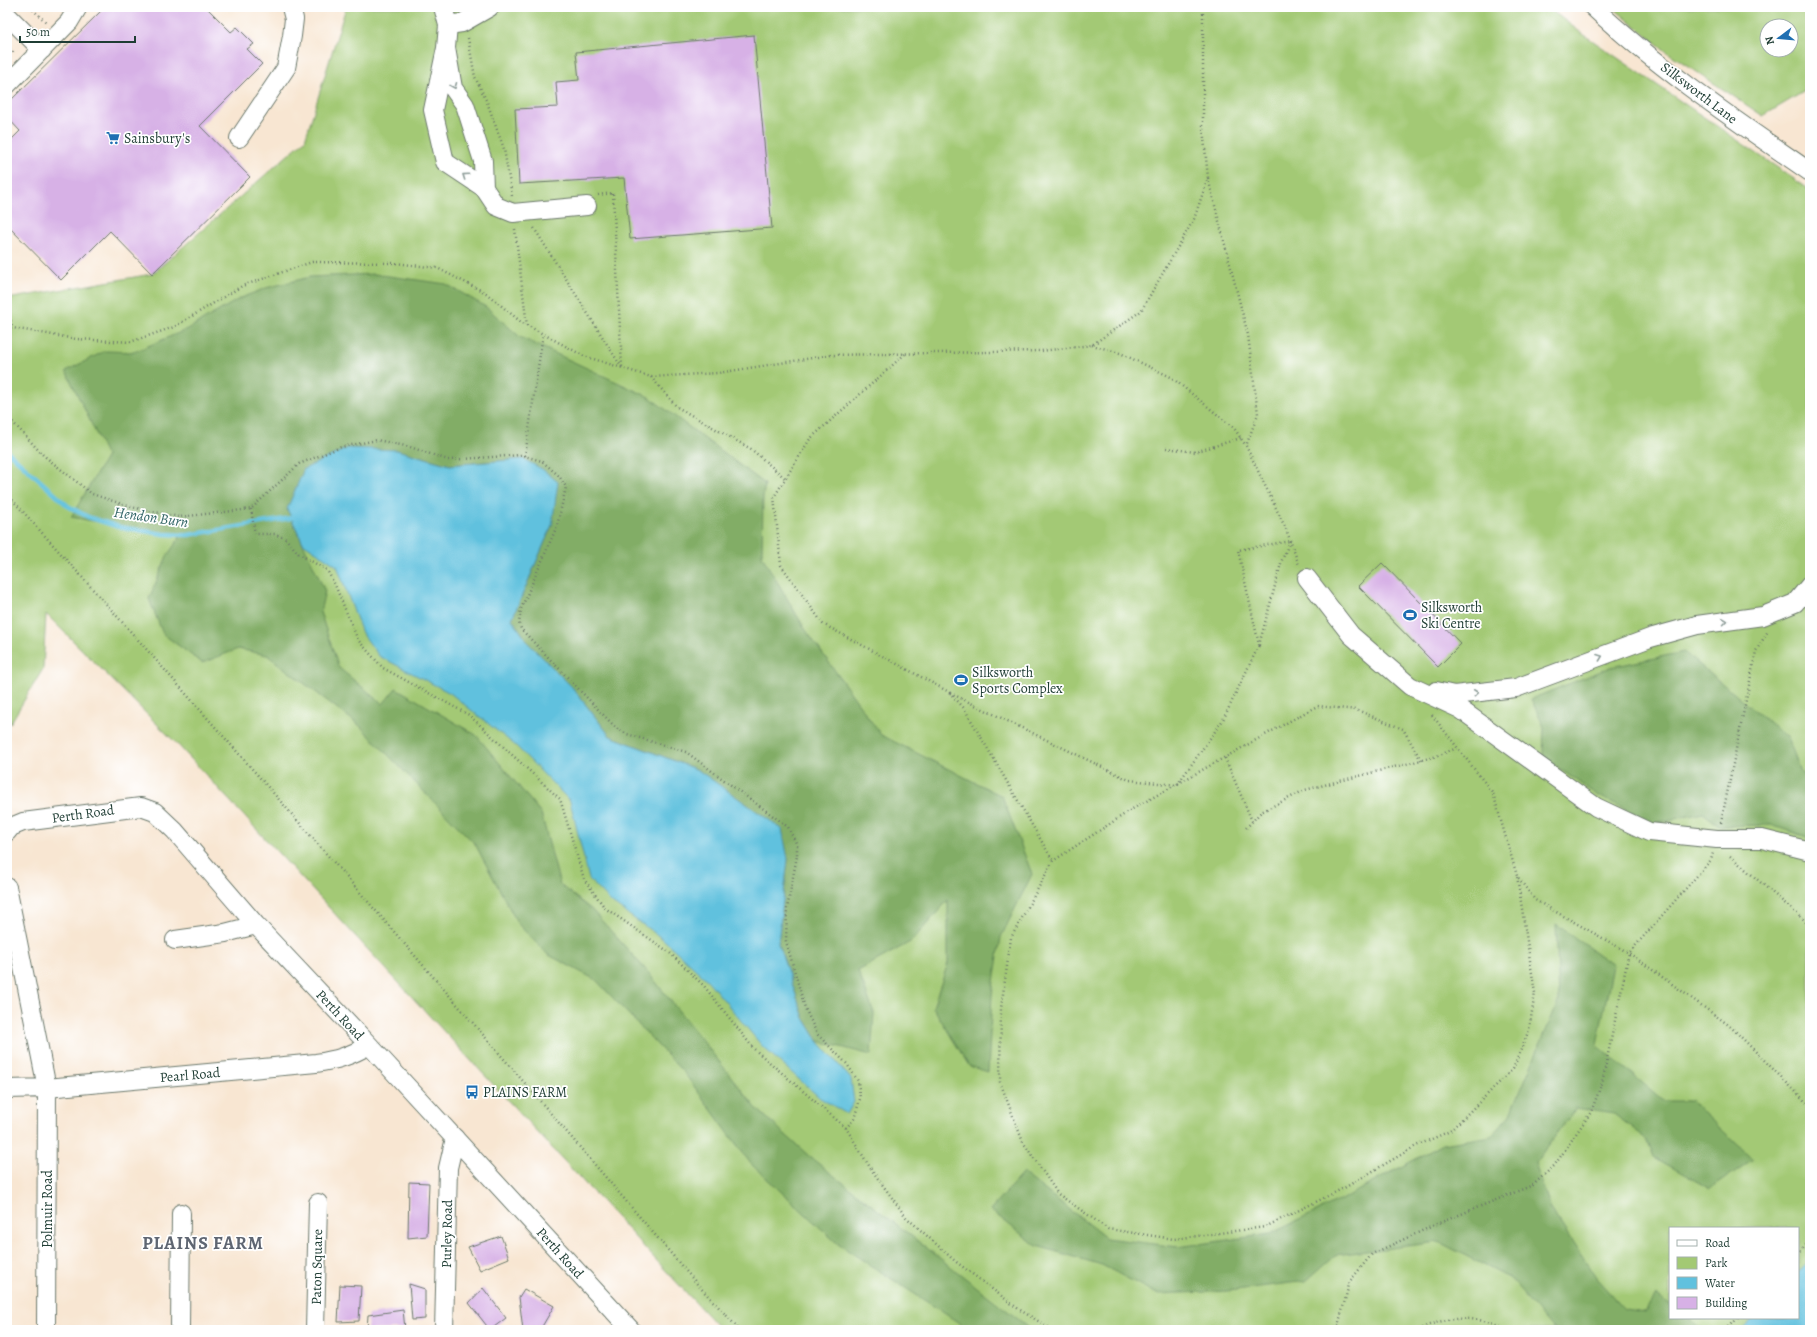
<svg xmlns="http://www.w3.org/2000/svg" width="1817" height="1337" font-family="Alegreya,serif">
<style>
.green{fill:#a3c974;stroke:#618354;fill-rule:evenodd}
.forest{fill:#82ad66;stroke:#50754d}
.water{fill:#60c1de;stroke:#407f89}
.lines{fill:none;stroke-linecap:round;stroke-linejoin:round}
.stream{stroke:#60c1de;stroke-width:4.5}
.building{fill:#d7b1e6}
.minor-casing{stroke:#6b786b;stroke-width:20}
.path{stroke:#6b786b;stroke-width:2.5;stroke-dasharray:1 3;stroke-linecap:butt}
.minor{stroke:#fff;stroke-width:18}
.oneway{stroke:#8f9e9a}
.labels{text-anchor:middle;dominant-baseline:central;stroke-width:3.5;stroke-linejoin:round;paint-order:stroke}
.street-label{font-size:14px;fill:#1f3d34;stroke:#fff}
.poi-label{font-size:14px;fill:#1f3d34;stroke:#fff;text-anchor:start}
.water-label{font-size:15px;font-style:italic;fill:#326567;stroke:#fff}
.district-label{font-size:18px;font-weight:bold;letter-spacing:1px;fill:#5f6672;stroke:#fff}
</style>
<rect width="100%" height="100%" fill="#fff"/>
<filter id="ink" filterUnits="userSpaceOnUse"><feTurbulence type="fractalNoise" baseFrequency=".025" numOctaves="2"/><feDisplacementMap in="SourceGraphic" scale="8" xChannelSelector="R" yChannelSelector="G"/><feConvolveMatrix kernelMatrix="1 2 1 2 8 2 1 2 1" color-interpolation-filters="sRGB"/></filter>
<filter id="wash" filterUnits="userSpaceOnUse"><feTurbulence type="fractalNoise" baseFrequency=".012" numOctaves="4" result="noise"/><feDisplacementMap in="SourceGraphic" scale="16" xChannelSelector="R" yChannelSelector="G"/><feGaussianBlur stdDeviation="0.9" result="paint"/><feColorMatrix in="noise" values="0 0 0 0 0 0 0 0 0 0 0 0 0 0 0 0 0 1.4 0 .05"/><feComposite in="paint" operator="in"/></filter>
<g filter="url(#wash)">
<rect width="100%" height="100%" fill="#f8e6d2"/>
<path class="green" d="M 346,7 L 1547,7 L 1580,32 L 1810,190 L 1810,1330 L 721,1330 L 179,746 L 46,614 L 43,669 L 10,724 L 7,721 L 7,299 L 152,274 L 305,140 ZM 1670,1228 L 1798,1228 L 1798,1318 L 1670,1318 Z
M 1612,7 L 1810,7 L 1810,88 L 1763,116 L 1667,52 ZM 1767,26 L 1791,26 L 1791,50 L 1767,50 Z"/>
<path class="forest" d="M 374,274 L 446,284 L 486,307 L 520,337 L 649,397 L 765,484 L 763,496 L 762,556 L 805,629 L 881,735 L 1002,796 L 1032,874 L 1001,937 L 992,995 L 988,1072 L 969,1066 L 933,1007 L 948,963 L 948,900 L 912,941 L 858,971 L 874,1013 L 871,1055 L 818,1041 L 804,1018 L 778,943 L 788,859 L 698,770 L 610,736 L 572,687 L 529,644 L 512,619 L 552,525 L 523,459 L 450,465 L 397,450 L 287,509 L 325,591 L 320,612 L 339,668 L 383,704 L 396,688 L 476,735 L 541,813 L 560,885 L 592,910 L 647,971 L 756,1108 L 810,1157 L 1032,1330 L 970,1330 L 838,1244 L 751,1164 L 685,1074 L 596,980 L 547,954 L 518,924 L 475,844 L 359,725 L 267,655 L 238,649 L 202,663 L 163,634 L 149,599 L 167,556 L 180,537 L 71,517 L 107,456 L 66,371 L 105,351 L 134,352 L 188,329 L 241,298 L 266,288 L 310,277 Z
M 1684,652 L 1788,738 L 1801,772 L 1810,778 L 1810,838 L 1771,825 L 1720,826 L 1703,813 L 1654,823 L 1597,795 L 1543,757 L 1544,727 L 1531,699 L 1611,667 Z
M 1556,924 L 1613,965 L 1597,1045 L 1664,1101 L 1691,1101 L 1753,1159 L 1710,1189 L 1654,1157 L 1647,1139 L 1614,1114 L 1576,1108 L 1535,1163 L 1551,1209 L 1596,1278 L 1624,1309 L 1646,1312 L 1656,1295 L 1670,1306 L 1670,1318 L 1687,1318 L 1700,1327 L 1698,1330 L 1554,1330 L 1509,1278 L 1439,1242 L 1335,1255 L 1306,1281 L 1228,1291 L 1157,1294 L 1102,1265 L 1037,1246 L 990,1210 L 1023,1173 L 1106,1238 L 1178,1247 L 1270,1234 L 1339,1201 L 1443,1144 L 1492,1136 L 1512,1111 L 1559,1000 Z"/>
<path class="water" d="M 348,448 L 397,450 L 450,465 L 523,459 L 542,469 L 558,482 L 552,525 L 512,619 L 529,644 L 572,687 L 610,736 L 698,770 L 782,829 L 788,859 L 778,943 L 804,1018 L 818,1041 L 851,1079 L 854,1102 L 847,1114 L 820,1098 L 763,1047 L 708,981 L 663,939 L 612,903 L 589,879 L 570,801 L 516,746 L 450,693 L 379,656 L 362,633 L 337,566 L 303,543 L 287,509 L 304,469 Z
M 1810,1261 L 1810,1330 L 1742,1330 L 1754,1318 L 1798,1318 L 1798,1273 Z"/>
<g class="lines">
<path class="stream" d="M 7,451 L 68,506 L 88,517 L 119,527 L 164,534 L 188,535 L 291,518"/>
</g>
<g id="blocks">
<path class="building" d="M 105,7 L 206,7 L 231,32 L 237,27 L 254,44 L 247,49 L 262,64 L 200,126 L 250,177 L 152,274 L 110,231 L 61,280 L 7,225 L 7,144 L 20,131 L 7,117 L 7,104 Z
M 754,35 L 772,228 L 630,239 L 624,178 L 519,184 L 515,109 L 558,107 L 556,82 L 579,80 L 576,52 Z
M 1382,563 L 1461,644 L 1438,667 L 1358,586 Z
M 409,1182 L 429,1183 L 427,1236 L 408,1238 Z
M 501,1236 L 509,1258 L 480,1270 L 468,1247 Z
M 409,1284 L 425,1289 L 425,1319 L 412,1320 Z
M 340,1285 L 361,1286 L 359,1321 L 338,1322 Z
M 483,1288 L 506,1318 L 490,1330 L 469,1303 Z
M 524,1289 L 554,1306 L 540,1330 L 523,1330 L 519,1297 Z
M 403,1310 L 405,1329 L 367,1330 L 368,1315 Z"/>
</g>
</g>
<g filter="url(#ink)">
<use href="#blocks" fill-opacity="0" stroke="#6b786b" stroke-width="1"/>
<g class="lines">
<g class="minor-casing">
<path id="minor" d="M 443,7 L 448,25 L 446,48 L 433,110 L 445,162 L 484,188 L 483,161 L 465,105 L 453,88 L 446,48
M 1593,7 C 1659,69 1735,120 1810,172
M 7,15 L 42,50
M 448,25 L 462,23 L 490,7
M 7,85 L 69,22 L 78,7
M 239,138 L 286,68 L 292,36 L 294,19 L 291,7
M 484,188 L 496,206 L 513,213 L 587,206
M 1307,578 L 1351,635 L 1410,686 L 1460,709 L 1596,807 L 1649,832 L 1717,839 L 1762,839 L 1810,851
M 1436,691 L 1454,695 L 1516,688 L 1650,638 L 1697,625 L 1763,616 L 1795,603 L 1810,585
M 7,832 L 11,827 L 23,822 L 141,807 L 155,812 L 175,831 L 256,925 L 369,1045 L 631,1330
M 7,887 L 47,1088 L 46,1330
M 175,940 L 225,933 L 256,925
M 7,1089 L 47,1088 L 316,1063 C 337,1060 350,1056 369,1045
M 180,1330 L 181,1213
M 315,1330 L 318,1203
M 444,1330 L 448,1168 L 455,1138"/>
</g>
<path class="path" d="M 30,7 L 47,23
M 468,38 L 475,77 L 487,102 L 504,149 L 512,196
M 7,46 L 15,54
M 1208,178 L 1248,335 L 1258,414 L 1246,446
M 598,195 L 613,193 L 622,368
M 534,228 L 622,368
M 515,229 L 527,326
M 7,309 L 13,328
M 7,327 L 76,339 L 130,342 L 174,327 L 242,286 L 312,262 L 395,263 L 437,268 L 486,293 L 521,322 L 584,356 L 651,377 L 718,373 L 831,355 L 1041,351 L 1092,345 L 1141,311 L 1194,219 L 1208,178 L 1203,128 L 1203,7
M 1092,345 L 1120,353 L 1171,377 L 1234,428 L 1246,446 L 1286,529 L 1299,565
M 905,354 L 810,439 L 774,497 L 781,565 L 823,624 L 949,692 L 964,708 L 1053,861
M 651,377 L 677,407 L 751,449 L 786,479
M 7,416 L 43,455 L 92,494 L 131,507 L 179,517 L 251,509 L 299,464 L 341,447 L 377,440 L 410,447 L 448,460 L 521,455 L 542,461 L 559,476 L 566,487 L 557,526 L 521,609 L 519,623 L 521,629 L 616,728 L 627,734 L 686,752 L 788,827 L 797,845 L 797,856 L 787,909 L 786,941 L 805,1008 L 817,1034 L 847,1064 L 858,1081 L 860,1099 L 854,1119 L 846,1128
M 1166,448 L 1195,452 L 1241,438
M 525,456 L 543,334
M 7,494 C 242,753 470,1019 698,1285 L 740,1330
M 251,509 L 255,534 L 275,534 L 286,539 L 299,554 L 327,570 L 335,585 L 358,640 L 383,668 L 469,715 L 560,799 L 584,879 L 605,908 L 669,952 L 704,986 L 754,1049 L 846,1128 L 871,1169 L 906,1217 L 955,1261 L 1020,1310 L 1053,1330
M 1290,541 L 1282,560 L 1259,645 L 1238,550 Z
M 950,693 L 1129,780 L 1177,785 L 1223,720 L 1259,645
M 1432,715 L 1493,793 L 1517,876 L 1535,900 L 1629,953 L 1730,1026 L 1810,1106
M 1225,758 L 1252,821
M 1421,760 L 1403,729 L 1357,710 L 1317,706 L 1134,808 L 1053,861 L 1011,938 L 1001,1008 L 1000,1082 L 1023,1142 L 1058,1194 L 1108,1229 L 1174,1239 L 1265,1227 L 1344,1188 L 1416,1146 L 1450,1131 L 1513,1069 L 1529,1030 L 1535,993 L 1517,876
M 1721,823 L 1756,651 L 1768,631
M 1246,828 L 1261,812 L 1305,790 L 1437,756 L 1457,748
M 1730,856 L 1803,919 L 1810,927
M 1798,1255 L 1810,1240
M 1337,1330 L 1350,1281 L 1372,1254 L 1439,1223 L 1533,1185 L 1554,1166 L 1591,1112 L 1602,1083 L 1629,953 L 1711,860 L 1713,853
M 1418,1330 C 1445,1316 1479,1314 1506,1330
M 1726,1330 L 1738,1318"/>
<use href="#minor" class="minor"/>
</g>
<defs><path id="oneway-chevron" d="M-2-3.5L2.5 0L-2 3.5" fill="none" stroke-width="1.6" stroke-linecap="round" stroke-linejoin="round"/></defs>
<g class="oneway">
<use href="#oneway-chevron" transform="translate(454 86) rotate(68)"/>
<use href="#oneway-chevron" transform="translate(465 176) rotate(-146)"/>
<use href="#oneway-chevron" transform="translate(1725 621) rotate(-8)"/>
<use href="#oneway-chevron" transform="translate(1600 657) rotate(-20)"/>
<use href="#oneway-chevron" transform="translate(1476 693) rotate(-6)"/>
</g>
</g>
<defs>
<g id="supermarket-bare" transform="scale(1.08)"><path d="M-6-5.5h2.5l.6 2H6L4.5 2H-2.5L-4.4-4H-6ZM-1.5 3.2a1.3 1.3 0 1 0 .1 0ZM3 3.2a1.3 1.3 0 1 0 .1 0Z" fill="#1f6fb2" stroke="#fff" stroke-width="2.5" paint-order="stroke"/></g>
<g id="stadium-bare" transform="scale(1.08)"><path d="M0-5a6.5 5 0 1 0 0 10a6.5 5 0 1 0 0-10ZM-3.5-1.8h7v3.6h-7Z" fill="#1f6fb2" stroke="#fff" stroke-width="2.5" paint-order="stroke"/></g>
<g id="bus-bare" transform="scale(1.08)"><path d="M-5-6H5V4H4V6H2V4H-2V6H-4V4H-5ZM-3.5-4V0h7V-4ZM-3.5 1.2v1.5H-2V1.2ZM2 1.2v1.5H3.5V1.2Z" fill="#1f6fb2" stroke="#fff" stroke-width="2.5" paint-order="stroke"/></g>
</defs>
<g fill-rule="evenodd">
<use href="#supermarket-bare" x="113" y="138"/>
<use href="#stadium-bare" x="1410" y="615"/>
<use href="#stadium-bare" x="961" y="680"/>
<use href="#bus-bare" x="472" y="1092"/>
</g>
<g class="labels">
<g class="street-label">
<text transform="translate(1699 93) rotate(37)">Silksworth Lane</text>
<text transform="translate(83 814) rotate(-8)">Perth Road</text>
<text transform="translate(340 1015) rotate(47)">Perth Road</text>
<text transform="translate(190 1075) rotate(-5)">Pearl Road</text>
<text transform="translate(47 1209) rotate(-90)">Polmuir Road</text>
<text transform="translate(447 1234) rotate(-89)">Purley Road</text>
<text transform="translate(560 1253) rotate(48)">Perth Road</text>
<text transform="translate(317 1267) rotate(-89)">Paton Square</text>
</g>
<g class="poi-label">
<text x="124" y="138">Sainsbury's</text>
<text x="1421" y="607">Silksworth<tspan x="1421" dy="16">Ski Centre</tspan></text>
<text x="972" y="672">Silksworth<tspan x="972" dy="16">Sports Complex</tspan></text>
<text x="483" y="1092">PLAINS FARM</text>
</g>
<g class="water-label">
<text transform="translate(151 517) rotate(8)">Hendon Burn</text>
</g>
<g class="district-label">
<text x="203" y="1243">PLAINS FARM</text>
</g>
</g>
<rect width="1817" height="1337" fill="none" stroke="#fff" stroke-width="24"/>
<rect x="1669" y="1227" width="130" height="92" fill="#ffffff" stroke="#a5b1ae"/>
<rect x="1677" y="1240" width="20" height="6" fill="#ffffff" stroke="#a5b1ae"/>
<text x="1705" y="1247" font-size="12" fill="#1f3d34">Road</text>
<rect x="1677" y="1257" width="20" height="12" fill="#a3c974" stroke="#a5b1ae"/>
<text x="1705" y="1267" font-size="12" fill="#1f3d34">Park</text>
<rect x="1677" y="1277" width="20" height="12" fill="#60c1de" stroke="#a5b1ae"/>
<text x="1705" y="1287" font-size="12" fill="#1f3d34">Water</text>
<rect x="1677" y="1297" width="20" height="12" fill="#d7b1e6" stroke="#a5b1ae"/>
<text x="1705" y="1307" font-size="12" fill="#1f3d34">Building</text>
<g transform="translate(1779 38) rotate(254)"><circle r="19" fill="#ffffff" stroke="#a5b1ae"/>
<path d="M0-3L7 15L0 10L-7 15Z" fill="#1f6fb2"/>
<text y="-6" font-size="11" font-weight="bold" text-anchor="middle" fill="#1f3d34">N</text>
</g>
<path d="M20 36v6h115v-6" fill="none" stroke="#1f3d34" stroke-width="2"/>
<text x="26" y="36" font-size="12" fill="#1f3d34" stroke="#ffffff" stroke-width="3" paint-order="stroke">50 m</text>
</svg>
